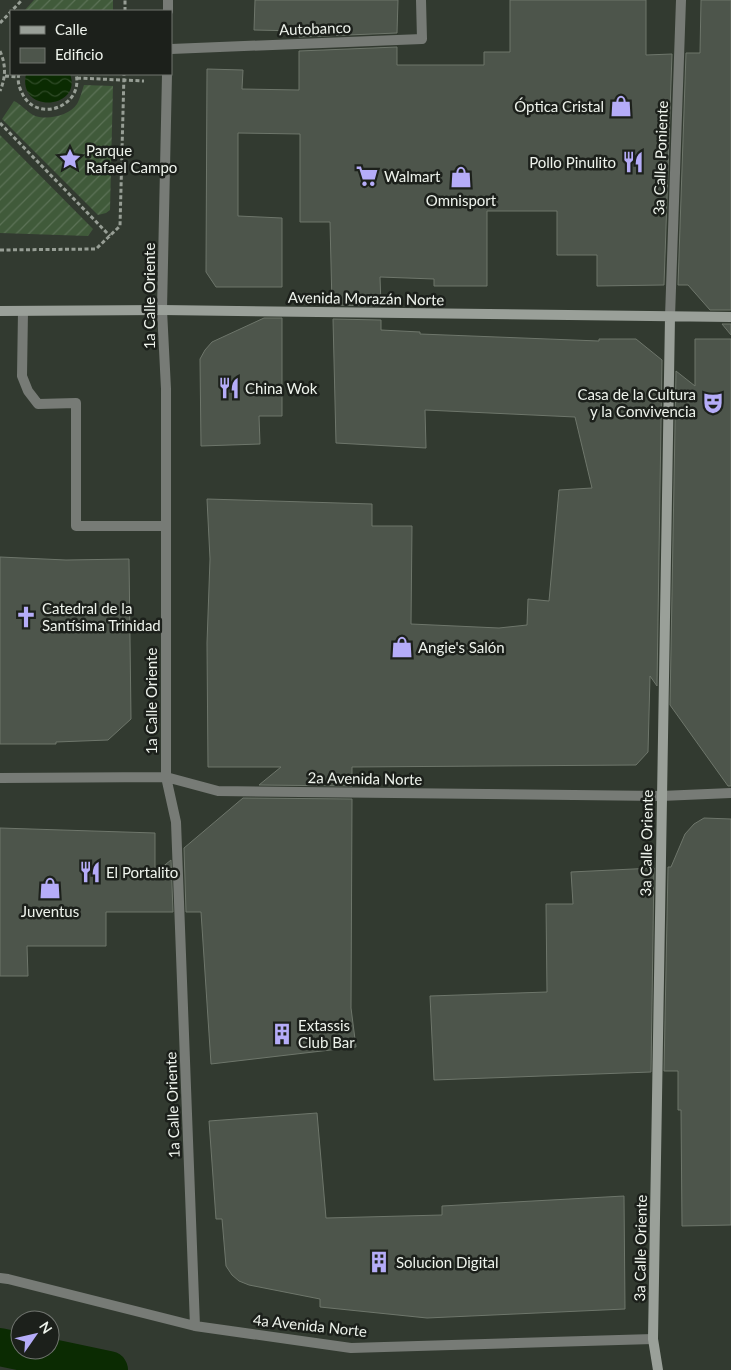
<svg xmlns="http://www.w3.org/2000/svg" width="731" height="1370" font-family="Lato,sans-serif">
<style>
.garden{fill:url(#garden-furrows)}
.water{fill:url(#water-waves)}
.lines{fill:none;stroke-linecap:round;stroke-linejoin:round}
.canal{stroke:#0b2b02;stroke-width:38}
.building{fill:#4d554b;stroke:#6e766b}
.path{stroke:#979e95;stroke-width:3;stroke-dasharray:4 2.5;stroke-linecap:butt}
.lane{stroke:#777b76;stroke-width:10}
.street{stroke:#777b76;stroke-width:10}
.secondary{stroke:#9aa099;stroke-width:10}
.labels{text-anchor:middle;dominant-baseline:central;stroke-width:5;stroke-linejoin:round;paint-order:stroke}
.street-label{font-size:15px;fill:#eef3ec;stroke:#1c201b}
.poi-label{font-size:15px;fill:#eef3ec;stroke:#1c201b;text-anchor:start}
</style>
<defs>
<pattern id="garden-furrows" width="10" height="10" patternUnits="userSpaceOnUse" patternTransform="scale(1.25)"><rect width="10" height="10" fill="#405a3a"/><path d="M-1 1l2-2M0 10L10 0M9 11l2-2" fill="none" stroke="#5c7257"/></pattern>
<pattern id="water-waves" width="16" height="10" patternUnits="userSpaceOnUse" patternTransform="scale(1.25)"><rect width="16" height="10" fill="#0b2b02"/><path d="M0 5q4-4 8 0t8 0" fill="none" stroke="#2f4a27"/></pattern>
</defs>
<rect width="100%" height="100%" fill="#323a30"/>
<path class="garden" d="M 34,0 L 113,0 L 113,11 L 24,11 Z
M 84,85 L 113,86 L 110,210 L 106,213 L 98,215 L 2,119 L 14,101 C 21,104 26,111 33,115 C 46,121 69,116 77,104 C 80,99 82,91 84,85 Z
M 0,135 L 93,229 L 88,236 L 0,233 Z"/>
<path class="water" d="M 26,74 L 70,74 C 83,109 17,115 26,74 Z"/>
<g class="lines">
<path class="canal" d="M 0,1347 L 109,1370"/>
</g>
<path class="building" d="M 255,0 L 398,0 L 397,33 L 299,37 L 299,31 L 254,30 Z
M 510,0 L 646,0 L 646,55 L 672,54 L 664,285 L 597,286 L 597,255 L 557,255 L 557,211 L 487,211 L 487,286 L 434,286 L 434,279 L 380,277 L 381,306 L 332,305 L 330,222 L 300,222 L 300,134 L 238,133 L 238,216 L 282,218 L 282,287 L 216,287 L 206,272 L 207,69 L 243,70 L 242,89 L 299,90 L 299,51 L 397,47 L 397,65 L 484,65 L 484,52 L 510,52 Z
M 701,0 L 731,0 L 731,310 L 710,310 L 688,285 L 678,285 L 686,53 L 700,53 Z
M 264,318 L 282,318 L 282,416 L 259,416 L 260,444 L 201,446 L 200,359 L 205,350 L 212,342 Z
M 333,319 L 381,320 L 381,330 L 420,332 L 420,334 L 599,341 L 599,339 L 636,339 L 662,360 L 657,686 L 650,676 L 648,752 L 636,765 L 352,767 L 352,786 L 259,785 L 281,767 L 208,767 L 207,643 L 210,559 L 207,499 L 372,504 L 372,526 L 412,526 L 411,624 L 499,628 L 527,625 L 528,599 L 549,601 L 559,490 L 592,488 L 575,417 L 425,410 L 426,448 L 336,443 Z
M 722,324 L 731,324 L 731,335 Z
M 695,339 L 731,339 L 731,786 L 728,786 L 670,705 L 676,371 L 695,386 Z
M 0,557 L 66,560 L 129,559 L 131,719 L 108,740 L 56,742 L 56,744 L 0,744 Z
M 243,798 L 352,799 L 351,1008 L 356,1047 L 211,1064 L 201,912 L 186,912 L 184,848 Z
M 704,818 L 731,819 L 731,1225 L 682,1226 L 681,1110 L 678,1110 L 678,1071 L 664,1071 L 668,867 L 671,867 L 685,834 L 694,824 Z
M 0,828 L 155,833 L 155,873 L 171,860 L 173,912 L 106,912 L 106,946 L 27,946 L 28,976 L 0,976 Z
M 654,868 L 651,1072 L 434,1080 L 430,996 L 547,992 L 546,904 L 573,904 L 571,872 Z
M 317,1113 L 326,1218 L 442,1215 L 442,1206 L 624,1196 L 625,1309 L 427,1318 L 320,1307 L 320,1299 L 249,1285 L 239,1281 L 232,1275 L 226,1266 L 222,1219 L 216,1219 L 209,1121 Z"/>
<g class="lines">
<path class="path" d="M 125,11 L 125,0
M 0,23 L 22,0
M 0,51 C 6,65 6,77 0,91
M 19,74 C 17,80 19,87 22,93 C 36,124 84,107 76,74
M 5,76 L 18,77
M 77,78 L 144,81
M 0,123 L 110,236
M 0,250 L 96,249 L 120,226 L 124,74"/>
<path class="lane" d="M 171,49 L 422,39 L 421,0
M 23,311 L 22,376 L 28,391 L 38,404 L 76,403 L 76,526 L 166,526"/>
<path class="street" d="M 168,11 L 168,0
M 167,74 L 162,310 L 166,389 L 166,777 L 176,822 L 195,1326
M 670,317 L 681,0
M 0,778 L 166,777 L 218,791 L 661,796 L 731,793
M 0,1278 L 8,1279 L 195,1326 L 351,1348 L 653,1339"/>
<path class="secondary" d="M 0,311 L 162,310 L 731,317
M 658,1370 L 653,1339 L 670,317"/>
</g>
<defs>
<g id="shop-bare" transform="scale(1.725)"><path d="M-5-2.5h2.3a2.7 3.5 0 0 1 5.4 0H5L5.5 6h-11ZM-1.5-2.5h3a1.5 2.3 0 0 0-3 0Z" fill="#b5acf8" stroke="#1c201b" stroke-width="2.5" paint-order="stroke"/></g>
<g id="sight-bare" transform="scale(1.725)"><path d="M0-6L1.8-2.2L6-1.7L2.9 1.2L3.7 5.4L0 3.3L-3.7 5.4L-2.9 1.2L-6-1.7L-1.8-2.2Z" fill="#b5acf8" stroke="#1c201b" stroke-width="2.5" paint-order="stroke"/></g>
<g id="restaurant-bare" transform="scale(1.725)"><path d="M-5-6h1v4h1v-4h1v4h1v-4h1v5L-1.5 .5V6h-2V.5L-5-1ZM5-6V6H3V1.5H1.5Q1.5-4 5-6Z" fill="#b5acf8" stroke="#1c201b" stroke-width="2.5" paint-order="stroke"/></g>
<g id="supermarket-bare" transform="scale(1.725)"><path d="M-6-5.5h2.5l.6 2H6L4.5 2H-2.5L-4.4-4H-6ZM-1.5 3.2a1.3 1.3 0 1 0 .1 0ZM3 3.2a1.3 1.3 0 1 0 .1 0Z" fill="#b5acf8" stroke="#1c201b" stroke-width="2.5" paint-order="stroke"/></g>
<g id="theatre-bare" transform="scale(1.725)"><path d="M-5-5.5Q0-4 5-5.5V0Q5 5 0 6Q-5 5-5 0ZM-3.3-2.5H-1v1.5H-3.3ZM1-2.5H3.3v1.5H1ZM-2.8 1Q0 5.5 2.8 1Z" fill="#b5acf8" stroke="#1c201b" stroke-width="2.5" paint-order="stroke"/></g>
<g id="church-bare" transform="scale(1.725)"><path d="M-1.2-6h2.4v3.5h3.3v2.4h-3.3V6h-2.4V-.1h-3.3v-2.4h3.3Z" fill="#b5acf8" stroke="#1c201b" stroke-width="2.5" paint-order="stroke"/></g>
<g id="building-bare" transform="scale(1.725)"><path d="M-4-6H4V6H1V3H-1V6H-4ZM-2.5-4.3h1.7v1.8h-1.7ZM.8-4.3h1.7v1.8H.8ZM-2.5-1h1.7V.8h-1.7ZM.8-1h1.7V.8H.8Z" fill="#b5acf8" stroke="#1c201b" stroke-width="2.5" paint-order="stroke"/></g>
</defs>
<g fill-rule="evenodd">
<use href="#shop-bare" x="621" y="106"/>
<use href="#sight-bare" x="70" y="159"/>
<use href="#restaurant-bare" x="633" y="162"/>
<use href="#supermarket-bare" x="367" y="176"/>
<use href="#shop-bare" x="461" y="177"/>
<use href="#restaurant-bare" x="229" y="388"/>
<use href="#theatre-bare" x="713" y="403"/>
<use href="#church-bare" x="26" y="617"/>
<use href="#shop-bare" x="402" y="647"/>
<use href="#restaurant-bare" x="90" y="872"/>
<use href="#shop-bare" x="50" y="888"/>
<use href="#building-bare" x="282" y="1034"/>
<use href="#building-bare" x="379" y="1262"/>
</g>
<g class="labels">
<g class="street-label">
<text transform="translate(315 28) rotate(-2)">Autobanco</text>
<text transform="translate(660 158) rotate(-88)">3a Calle Poniente</text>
<text transform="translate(149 296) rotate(-90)">1a Calle Oriente</text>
<text transform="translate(366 298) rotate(1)">Avenida Morazán Norte</text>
<text transform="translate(151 701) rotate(-90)">1a Calle Oriente</text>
<text transform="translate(365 778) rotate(1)">2a Avenida Norte</text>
<text transform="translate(646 843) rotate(-89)">3a Calle Oriente</text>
<text transform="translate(172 1105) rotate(-92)">1a Calle Oriente</text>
<text transform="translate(640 1248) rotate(-89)">3a Calle Oriente</text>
<text transform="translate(310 1325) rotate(6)">4a Avenida Norte</text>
</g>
<g class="poi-label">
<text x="604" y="106" text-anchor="end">Óptica Cristal</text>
<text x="86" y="150">Parque<tspan x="86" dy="17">Rafael Campo</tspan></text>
<text x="616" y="162" text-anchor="end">Pollo Pinulito</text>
<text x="384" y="176">Walmart</text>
<text x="461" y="200" text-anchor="middle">Omnisport</text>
<text x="245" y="388">China Wok</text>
<text x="696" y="394" text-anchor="end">Casa de la Cultura<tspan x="696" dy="17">y la Convivencia</tspan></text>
<text x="42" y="608">Catedral de la<tspan x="42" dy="17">Santísima Trinidad</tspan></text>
<text x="418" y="647">Angie's Salón</text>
<text x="106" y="872">El Portalito</text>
<text x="50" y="911" text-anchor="middle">Juventus</text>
<text x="298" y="1025">Extassis<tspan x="298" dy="17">Club Bar</tspan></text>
<text x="396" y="1262">Solucion Digital</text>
</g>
</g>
<rect x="10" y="10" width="162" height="65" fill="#1c201b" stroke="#70746f"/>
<rect x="20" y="26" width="25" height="8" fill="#9aa099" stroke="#70746f"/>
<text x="55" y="35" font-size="15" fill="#eef3ec">Calle</text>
<rect x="20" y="48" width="25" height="15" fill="#4d554b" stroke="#70746f"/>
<text x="55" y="60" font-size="15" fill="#eef3ec">Edificio</text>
<g transform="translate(35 1335) rotate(56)"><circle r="24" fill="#1c201b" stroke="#70746f"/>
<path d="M0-4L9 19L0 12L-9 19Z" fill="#b5acf8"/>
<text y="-8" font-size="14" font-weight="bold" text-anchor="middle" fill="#eef3ec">N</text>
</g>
</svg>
